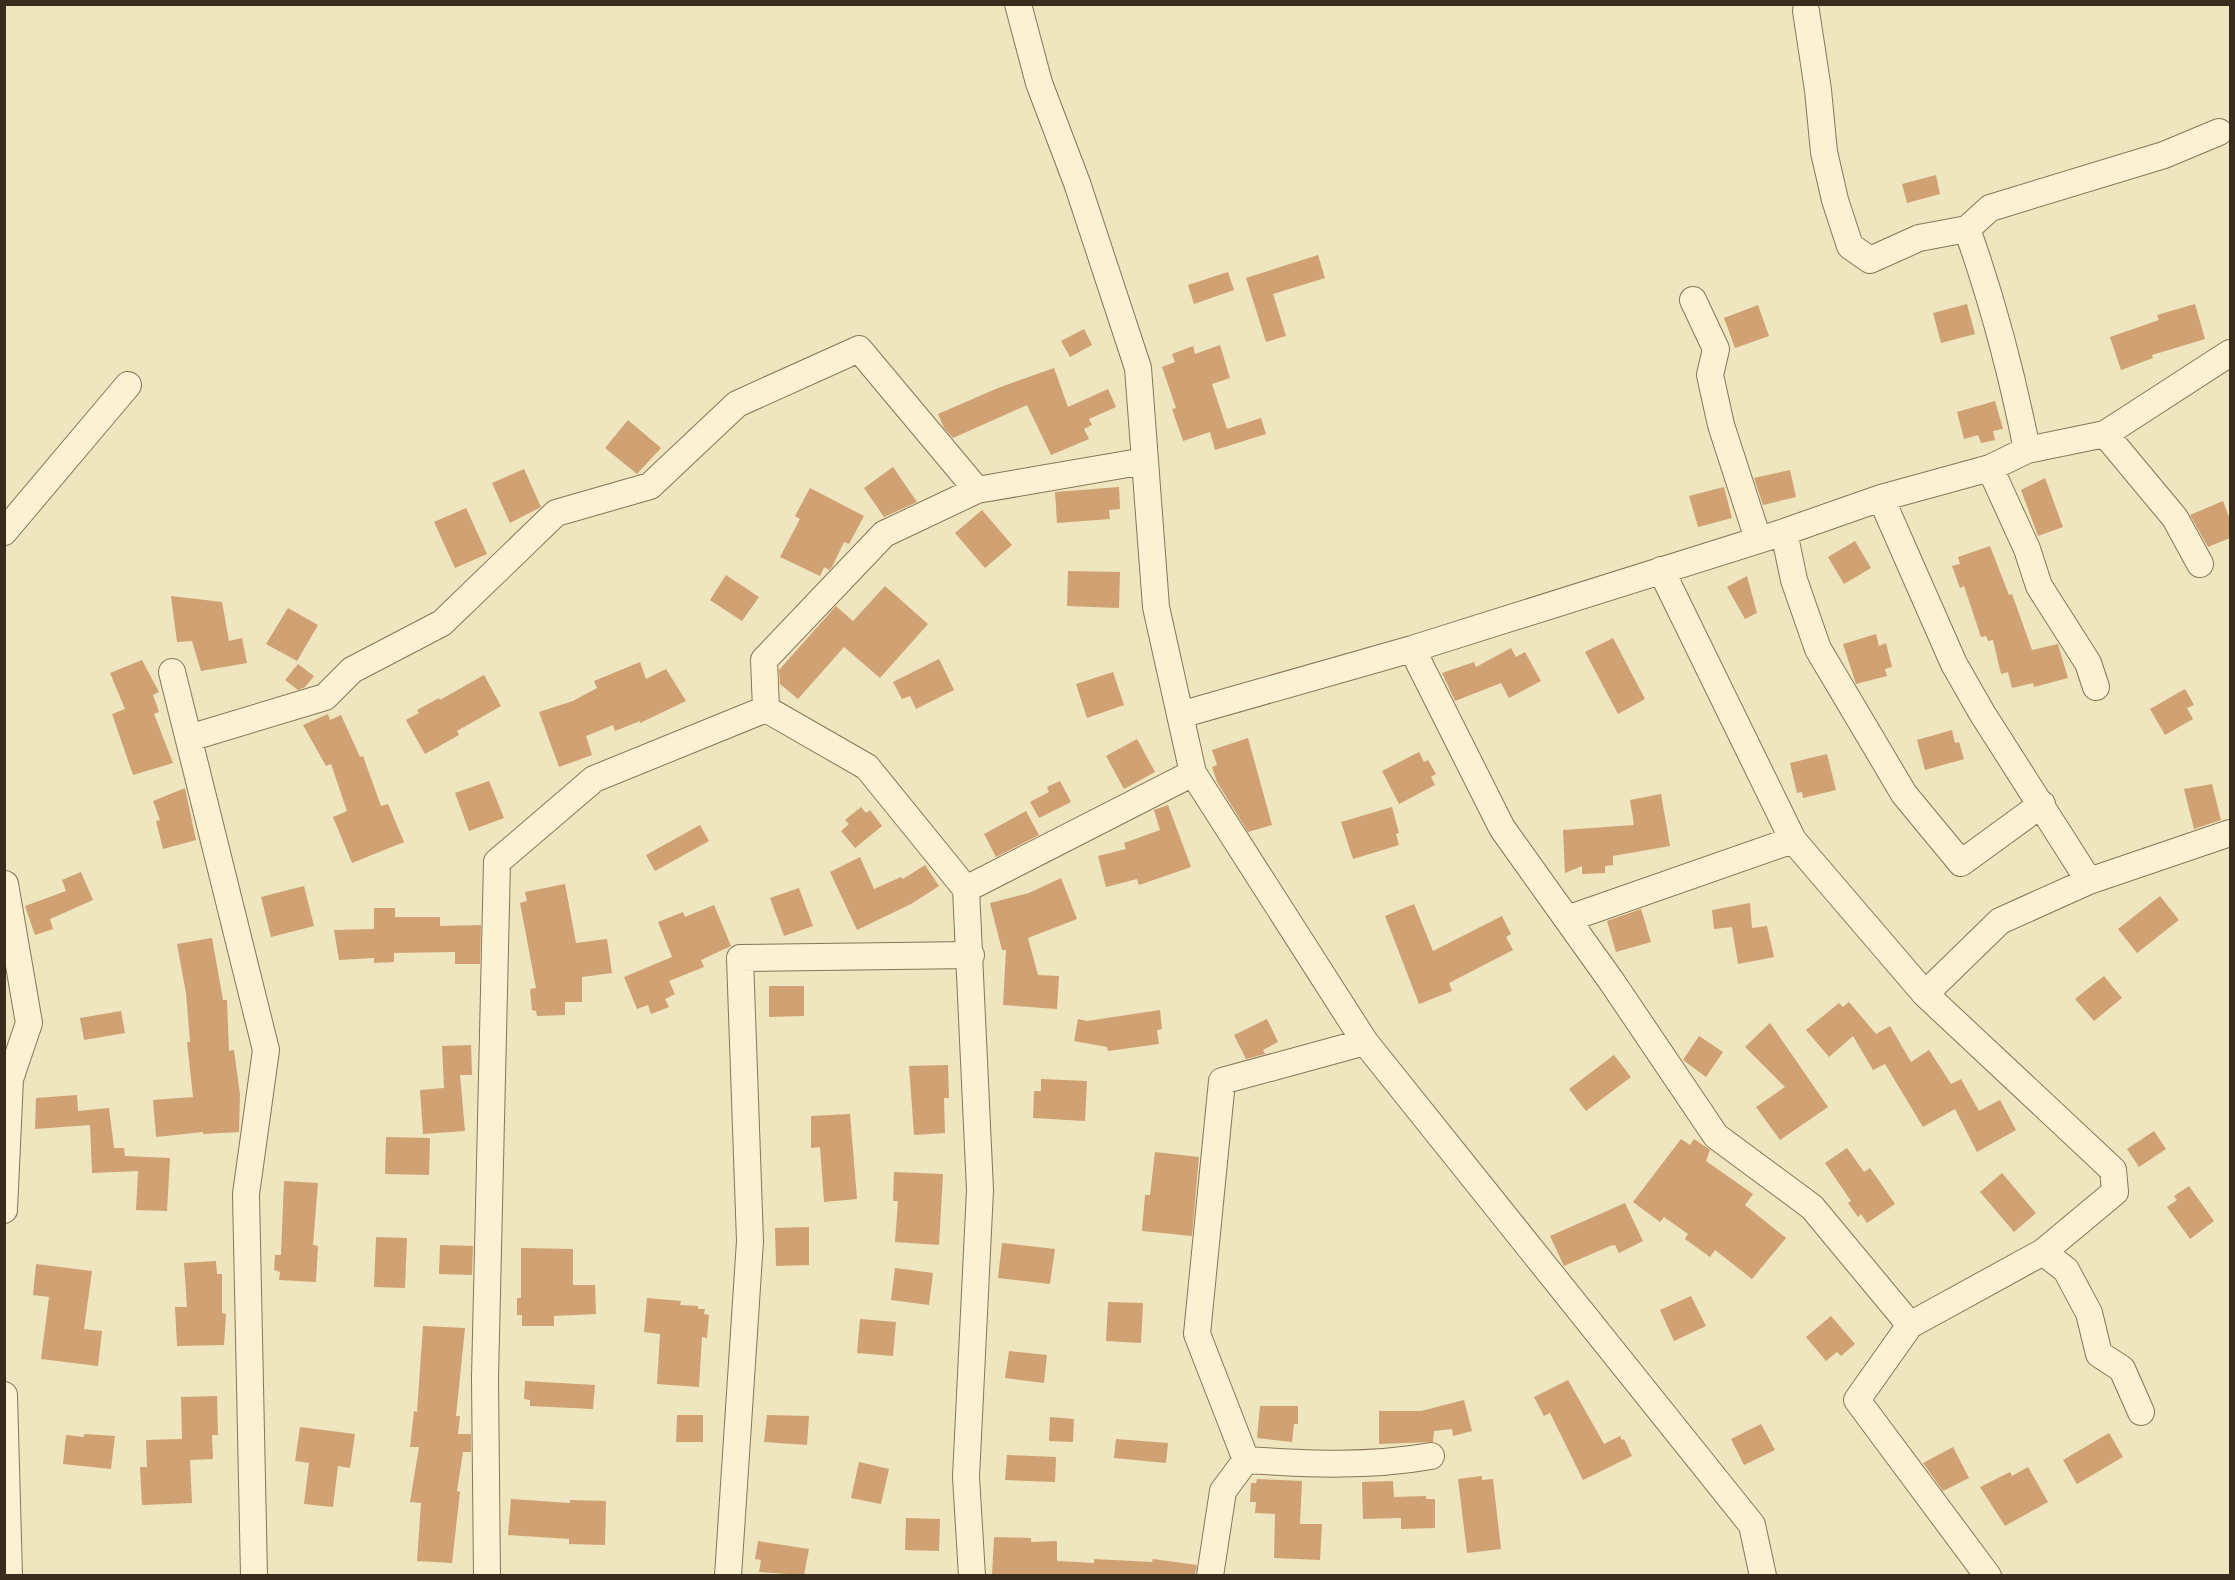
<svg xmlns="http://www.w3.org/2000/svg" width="2235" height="1580" font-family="Literata,serif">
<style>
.building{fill:#cfa173}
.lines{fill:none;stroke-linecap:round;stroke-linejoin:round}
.minor-casing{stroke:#897557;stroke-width:28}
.minor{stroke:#faf2d2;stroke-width:26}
</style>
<rect width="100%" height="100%" fill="#efe5bf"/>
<path class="building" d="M 1936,175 L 1940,194 L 1907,203 L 1902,184 Z
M 1318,255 L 1325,278 L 1273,294 L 1286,336 L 1266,342 L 1246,278 Z
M 1228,272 L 1234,290 L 1194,304 L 1188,285 Z
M 1967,304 L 1975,334 L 1941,343 L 1933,313 Z
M 2195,304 L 2205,339 L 2152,355 L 2153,358 L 2121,370 L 2110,337 L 2159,320 L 2157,315 Z
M 1758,305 L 1769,336 L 1735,348 L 1724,318 Z
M 1084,329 L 1092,345 L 1070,357 L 1061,341 Z
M 1220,345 L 1230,378 L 1212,384 L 1227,429 L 1261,418 L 1266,434 L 1215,450 L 1210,432 L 1183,441 L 1172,409 L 1176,408 L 1162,367 L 1175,362 L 1172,354 L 1193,346 L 1195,354 Z
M 1054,368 L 1068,407 L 1108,389 L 1116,407 L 1089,419 L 1092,425 L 1084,429 L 1089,439 L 1051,455 L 1027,405 L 953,438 L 944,428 L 938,414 L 998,388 Z
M 1995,401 L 2003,429 L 1993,431 L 1995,440 L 1981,443 L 1978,435 L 1964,439 L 1957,412 Z
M 628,420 L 661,448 L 637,474 L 605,448 Z
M 893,467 L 917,502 L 884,517 L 864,488 Z
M 524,469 L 541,507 L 510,523 L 492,483 Z
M 1790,470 L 1796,497 L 1763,505 L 1754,478 Z
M 2045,478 L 2063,527 L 2038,536 L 2021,490 Z
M 1119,487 L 1120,509 L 1109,510 L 1110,519 L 1057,523 L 1055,492 Z
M 1724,487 L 1732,518 L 1698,527 L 1689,496 Z
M 810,488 L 864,516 L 849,544 L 844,542 L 832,567 L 829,570 L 824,567 L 820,576 L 780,557 L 800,519 L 795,516 Z
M 2223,501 L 2230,520 L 2230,538 L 2208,547 L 2190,515 Z
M 466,508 L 487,554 L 455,568 L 434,522 Z
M 982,510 L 1012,545 L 985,568 L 955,533 Z
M 1855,541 L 1871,568 L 1844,584 L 1828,557 Z
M 1990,546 L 2009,595 L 2012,594 L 2032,650 L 2058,644 L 2068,678 L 2034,687 L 2033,683 L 2012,688 L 2008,672 L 2001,674 L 1993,640 L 1988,641 L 1986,636 L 1981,637 L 1964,586 L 1960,588 L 1952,566 L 1960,564 L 1958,557 Z
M 1068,571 L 1120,572 L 1119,608 L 1067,606 Z
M 726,575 L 759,597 L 742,621 L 710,600 Z
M 1747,576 L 1757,613 L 1745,619 L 1727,587 Z
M 885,586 L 928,624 L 880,678 L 844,647 L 798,699 L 780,684 L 779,670 L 836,606 L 853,621 Z
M 171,596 L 222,602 L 229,641 L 242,638 L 247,663 L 201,671 L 192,641 L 177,642 Z
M 288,608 L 318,625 L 297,661 L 266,644 Z
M 1876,634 L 1879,646 L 1886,643 L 1892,667 L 1885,669 L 1887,676 L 1856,684 L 1843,644 Z
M 1613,638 L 1645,699 L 1618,714 L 1585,652 Z
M 1511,648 L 1516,657 L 1525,652 L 1541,681 L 1509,698 L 1501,683 L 1455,701 L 1442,673 L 1474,662 L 1476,667 Z
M 939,659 L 954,690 L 916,709 L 910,696 L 902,699 L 893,682 Z
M 142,660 L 159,692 L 153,695 L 159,712 L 154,714 L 173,763 L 133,775 L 112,714 L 125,709 L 110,673 Z
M 640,662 L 646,679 L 666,669 L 686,701 L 640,723 L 640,721 L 615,731 L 613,725 L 586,736 L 592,755 L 559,767 L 539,712 L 573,701 L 597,688 L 594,681 Z
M 298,664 L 314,676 L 305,687 L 298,690 L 285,680 Z
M 1113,672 L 1124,705 L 1087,718 L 1076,684 Z
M 484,675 L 501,706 L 457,731 L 459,735 L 425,754 L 406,720 L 419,713 L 417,710 L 439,698 L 440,700 Z
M 2185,689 L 2194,705 L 2187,708 L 2193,719 L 2165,735 L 2150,709 Z
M 328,714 L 330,720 L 341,715 L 360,757 L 363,756 L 381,806 L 388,804 L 404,842 L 352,863 L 333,817 L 347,811 L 331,764 L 326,766 L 303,725 Z
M 1952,730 L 1955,743 L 1959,742 L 1964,759 L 1925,770 L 1917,740 Z
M 1248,738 L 1272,825 L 1248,832 L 1217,782 L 1212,767 L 1217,765 L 1212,750 Z
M 1137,739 L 1155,772 L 1124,789 L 1106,756 Z
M 1419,752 L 1424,762 L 1428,760 L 1436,774 L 1431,777 L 1435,785 L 1399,804 L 1382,771 Z
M 1827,754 L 1836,790 L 1803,798 L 1802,792 L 1797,793 L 1790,763 Z
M 489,781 L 504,818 L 469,831 L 455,793 Z
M 1060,781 L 1071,802 L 1039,818 L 1030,802 L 1049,792 L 1047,787 Z
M 2212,784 L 2221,820 L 2194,829 L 2184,789 Z
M 185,788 L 196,840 L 163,849 L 156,821 L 160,820 L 153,801 Z
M 1661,794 L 1670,846 L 1613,856 L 1613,865 L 1605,866 L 1605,873 L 1582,874 L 1582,866 L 1565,873 L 1563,830 L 1634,825 L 1630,800 Z
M 1168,805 L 1191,867 L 1139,885 L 1137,879 L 1106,887 L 1098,856 L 1126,849 L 1124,843 L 1160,830 L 1154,810 Z
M 861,807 L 866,813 L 870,810 L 882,826 L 855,848 L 841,831 L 849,824 L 845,820 Z
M 1392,807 L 1399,833 L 1396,834 L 1399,845 L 1353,859 L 1341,822 Z
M 1026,811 L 1039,835 L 996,857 L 984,834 Z
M 700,825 L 709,841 L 655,871 L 646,855 Z
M 860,857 L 874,889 L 901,877 L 903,879 L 925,865 L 939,886 L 911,904 L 857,930 L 830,872 Z
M 81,872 L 93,900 L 50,919 L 53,929 L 35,935 L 25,906 L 66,891 L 62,880 Z
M 1061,878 L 1077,919 L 1028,938 L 1038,975 L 1059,976 L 1057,1009 L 1003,1005 L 1006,950 L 1002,950 L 990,903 L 1029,893 Z
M 565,884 L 576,943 L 607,939 L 612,973 L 582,977 L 582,1002 L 565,1002 L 565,1015 L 537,1016 L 536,1011 L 532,1010 L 530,989 L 536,988 L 520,903 L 527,901 L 525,892 Z
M 304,886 L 314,926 L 271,937 L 261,897 Z
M 799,888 L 813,926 L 784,936 L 770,898 Z
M 2160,896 L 2179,920 L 2137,953 L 2118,929 Z
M 1750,903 L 1752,928 L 1767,926 L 1774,957 L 1738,964 L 1732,927 L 1714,929 L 1712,910 Z
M 1414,904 L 1433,951 L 1502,916 L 1511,934 L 1506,937 L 1513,950 L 1449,983 L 1452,991 L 1419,1004 L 1385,916 Z
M 714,905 L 731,946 L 701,960 L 704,967 L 669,981 L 675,994 L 665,999 L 669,1007 L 651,1014 L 648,1005 L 637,1009 L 624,977 L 672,957 L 658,922 L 683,912 L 685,917 Z
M 374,908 L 395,908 L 395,917 L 440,917 L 440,926 L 481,925 L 480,964 L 455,964 L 455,952 L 394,953 L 394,962 L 374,963 L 374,958 L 339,960 L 334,930 L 374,929 Z
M 1641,909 L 1651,942 L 1616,952 L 1607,921 Z
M 212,938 L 223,1000 L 227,1000 L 229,1051 L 234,1050 L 240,1095 L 239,1132 L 203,1134 L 203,1132 L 156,1137 L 153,1100 L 193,1097 L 187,1042 L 190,1042 L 186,993 L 177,944 Z
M 2104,976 L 2122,998 L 2094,1021 L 2075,999 Z
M 769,986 L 804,986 L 804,1016 L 769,1017 Z
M 1849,1002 L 1876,1034 L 1890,1026 L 1911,1062 L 1929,1050 L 1951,1084 L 1961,1079 L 1979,1111 L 2000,1100 L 2016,1130 L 1977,1152 L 1955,1109 L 1923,1127 L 1885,1064 L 1873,1070 L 1853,1036 L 1829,1057 L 1806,1030 L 1839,1003 L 1843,1007 Z
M 1160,1010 L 1162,1029 L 1157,1030 L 1159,1044 L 1108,1051 L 1107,1047 L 1074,1041 L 1078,1019 L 1087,1021 Z
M 121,1011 L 125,1033 L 84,1040 L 80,1018 Z
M 1267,1019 L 1278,1042 L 1263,1050 L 1265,1054 L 1246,1059 L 1234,1035 Z
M 1770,1023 L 1828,1107 L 1780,1140 L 1756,1107 L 1785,1087 L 1745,1047 Z
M 1699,1036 L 1723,1052 L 1706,1077 L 1683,1060 Z
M 471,1045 L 472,1075 L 460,1075 L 465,1131 L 423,1134 L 420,1090 L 444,1088 L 442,1046 Z
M 1614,1055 L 1631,1077 L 1586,1111 L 1569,1089 Z
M 948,1065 L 949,1098 L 944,1098 L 945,1133 L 914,1135 L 909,1066 Z
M 1041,1079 L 1087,1081 L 1085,1121 L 1033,1118 L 1034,1091 L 1041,1091 Z
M 77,1095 L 78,1111 L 109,1108 L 114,1148 L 124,1148 L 125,1156 L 170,1158 L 167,1211 L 136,1210 L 138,1171 L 92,1173 L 90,1125 L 35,1129 L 36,1098 Z
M 850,1114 L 857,1199 L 824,1202 L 820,1147 L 811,1148 L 811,1116 Z
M 2154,1131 L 2166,1149 L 2139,1167 L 2127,1149 Z
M 386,1137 L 430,1138 L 429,1175 L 385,1174 Z
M 1681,1139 L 1690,1145 L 1694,1139 L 1710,1150 L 1706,1161 L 1753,1194 L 1745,1205 L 1786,1238 L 1752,1279 L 1715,1250 L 1710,1257 L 1685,1239 L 1688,1234 L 1664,1217 L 1660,1222 L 1633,1202 Z
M 1847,1148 L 1864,1172 L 1870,1168 L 1895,1204 L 1867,1223 L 1861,1214 L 1858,1217 L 1848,1203 L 1851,1201 L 1825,1163 Z
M 1155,1152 L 1199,1157 L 1192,1236 L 1142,1231 L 1145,1195 L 1150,1195 Z
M 894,1172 L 943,1174 L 939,1245 L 895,1242 L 898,1201 L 893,1201 Z
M 2002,1173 L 2036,1213 L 2014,1232 L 1980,1192 Z
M 284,1181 L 318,1183 L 313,1245 L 318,1246 L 316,1282 L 279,1280 L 280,1272 L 274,1270 L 275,1255 L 281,1255 Z
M 2189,1186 L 2214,1221 L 2190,1239 L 2167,1207 L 2177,1200 L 2174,1196 Z
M 1625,1203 L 1643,1241 L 1619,1253 L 1615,1245 L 1610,1246 L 1564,1266 L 1550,1236 Z
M 809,1227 L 809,1265 L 776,1266 L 775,1228 Z
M 376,1237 L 407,1238 L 405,1288 L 374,1287 Z
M 1002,1243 L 1055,1249 L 1050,1284 L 998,1278 Z
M 440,1245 L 473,1246 L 472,1275 L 439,1274 Z
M 521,1248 L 573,1249 L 573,1285 L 595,1285 L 596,1314 L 554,1316 L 554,1326 L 522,1326 L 522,1315 L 517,1315 L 517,1298 L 521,1298 Z
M 216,1261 L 217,1274 L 222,1274 L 222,1313 L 226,1314 L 224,1345 L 177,1346 L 175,1307 L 187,1307 L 184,1263 Z
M 36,1264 L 92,1271 L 84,1329 L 102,1331 L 98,1366 L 41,1359 L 49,1297 L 33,1295 Z
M 895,1268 L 933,1273 L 929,1305 L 891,1300 Z
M 1691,1296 L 1706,1326 L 1674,1341 L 1660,1310 Z
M 647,1298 L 681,1301 L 680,1305 L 698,1306 L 698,1309 L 705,1309 L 704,1314 L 709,1315 L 707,1338 L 702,1337 L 699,1387 L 657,1384 L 660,1334 L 644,1332 Z
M 1108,1302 L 1143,1303 L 1141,1343 L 1106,1341 Z
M 1831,1316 L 1855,1344 L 1841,1356 L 1837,1352 L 1826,1361 L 1806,1337 Z
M 860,1319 L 896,1322 L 893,1356 L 857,1353 Z
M 423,1326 L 465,1328 L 456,1416 L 460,1416 L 458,1434 L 471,1434 L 471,1452 L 463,1452 L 457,1491 L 460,1492 L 452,1563 L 417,1561 L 421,1503 L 410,1502 L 419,1447 L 410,1447 L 414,1411 L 417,1412 Z
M 1009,1351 L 1047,1355 L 1044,1383 L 1005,1378 Z
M 1568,1380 L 1604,1444 L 1620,1436 L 1622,1440 L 1624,1439 L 1632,1456 L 1583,1480 L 1550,1413 L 1544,1416 L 1534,1397 Z
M 525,1381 L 595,1385 L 593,1409 L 530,1406 L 530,1400 L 524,1399 Z
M 217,1396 L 218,1435 L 212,1435 L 213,1459 L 190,1460 L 192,1503 L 142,1505 L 140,1467 L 147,1467 L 146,1440 L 182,1439 L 181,1397 Z
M 1464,1400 L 1472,1431 L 1453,1436 L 1452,1429 L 1434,1431 L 1433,1442 L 1379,1444 L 1379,1411 L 1421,1411 Z
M 1260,1406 L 1298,1406 L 1298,1424 L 1294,1424 L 1292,1442 L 1257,1438 Z
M 677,1415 L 703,1415 L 703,1442 L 676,1442 Z
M 767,1415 L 809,1416 L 807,1445 L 764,1442 Z
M 1050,1417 L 1074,1419 L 1073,1442 L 1049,1441 Z
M 1761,1424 L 1775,1450 L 1744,1465 L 1731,1439 Z
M 300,1427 L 355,1434 L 350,1468 L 338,1466 L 333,1507 L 304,1504 L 309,1463 L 295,1461 Z
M 2109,1433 L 2123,1457 L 2077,1484 L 2063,1460 Z
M 84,1434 L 115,1436 L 111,1469 L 63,1464 L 66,1435 L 84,1437 Z
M 1116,1439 L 1168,1443 L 1166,1463 L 1114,1458 Z
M 1953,1447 L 1969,1478 L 1943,1491 L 1923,1463 Z
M 1007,1455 L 1056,1457 L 1055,1482 L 1005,1480 Z
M 859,1462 L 889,1469 L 881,1504 L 851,1498 Z
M 2028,1467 L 2048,1502 L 2005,1526 L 1980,1487 L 2010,1472 L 2012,1476 Z
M 1482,1476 L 1482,1480 L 1493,1479 L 1501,1549 L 1467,1553 L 1458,1479 Z
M 1257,1479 L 1302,1481 L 1300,1524 L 1322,1524 L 1320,1560 L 1274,1558 L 1275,1514 L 1255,1513 L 1256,1502 L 1250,1502 L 1251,1483 L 1256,1483 Z
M 1393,1481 L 1394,1497 L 1426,1496 L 1426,1499 L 1435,1499 L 1435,1528 L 1401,1529 L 1401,1518 L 1363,1519 L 1362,1482 Z
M 511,1499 L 570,1503 L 570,1500 L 606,1501 L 605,1545 L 569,1544 L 569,1539 L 508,1535 Z
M 906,1518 L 940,1519 L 939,1551 L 905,1550 Z
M 994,1537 L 1031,1538 L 1031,1542 L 1057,1541 L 1057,1561 L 1094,1563 L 1094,1559 L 1152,1562 L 1153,1559 L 1197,1565 L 1195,1575 L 992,1575 Z
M 758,1541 L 809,1549 L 804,1575 L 759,1572 L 761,1560 L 755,1559 Z"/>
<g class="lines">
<g class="minor-casing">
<path id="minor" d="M 1018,4 L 1039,83 L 1077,183 L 1138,368 L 1156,607 L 1193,773 L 1365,1042 L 1752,1525 L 1763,1576
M 1806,11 L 1818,90 L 1824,152 L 1835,200 L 1850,246 L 1870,260 L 1919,238 L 1967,229 L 1990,208 L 2164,155 L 2219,132
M 1967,229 C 1993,302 2012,374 2027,450
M 1693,300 L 1716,349 L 1710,375 L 1721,425 L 1758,539
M 2105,434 L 2175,518 L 2200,564
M 1990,468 L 2027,549 L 2039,586 L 2088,663 L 2096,687
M 1881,498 L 1954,664 L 1982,713 L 2089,881
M 4,532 L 128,385
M 1784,532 L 1794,580 L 1818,649 L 1904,794 L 1961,863 L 2042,804
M 1661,570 L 1793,840 L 1925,994 L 2113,1170 L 2115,1192 L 2043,1252 L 1910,1325 L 1857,1400 L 1988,1576
M 1412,649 L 1502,828 L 1612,982 L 1716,1136 L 1812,1207 L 1910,1325
M 172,672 L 266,1050 L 246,1194 L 254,1576
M 766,709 L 764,660 L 884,534 L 977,490 L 1145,461
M 1180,715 L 1412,649 L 1784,532 L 1881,498 L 1990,468 L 2027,450 L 2105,434 L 2230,353
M 189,738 L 325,697 L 352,670 L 442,623 L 556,513 L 650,486 L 737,404 L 859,349 L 977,490
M 966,889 L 1193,773
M 1567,919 L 1793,840
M 1925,994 L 2000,921 L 2089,881 L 2230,833
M 4,1210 L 10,1079 L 29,1023 L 5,884
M 2043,1252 L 2066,1270 L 2089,1313 L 2099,1354 L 2122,1369 L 2141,1412
M 4,1395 L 9,1576
M 1246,1460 C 1309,1464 1369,1467 1431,1456
M 487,1576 L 485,1378 L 497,862 L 594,779 L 766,709 L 867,767 L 966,889 L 980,1190 L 966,1477 L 972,1576
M 728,1576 L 750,1241 L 740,958 L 971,955
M 1210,1576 L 1223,1491 L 1246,1460 L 1197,1334 L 1222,1081 L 1365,1042"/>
</g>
<use href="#minor" class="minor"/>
</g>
<rect width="2235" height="1580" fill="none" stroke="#382c1c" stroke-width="12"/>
</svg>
